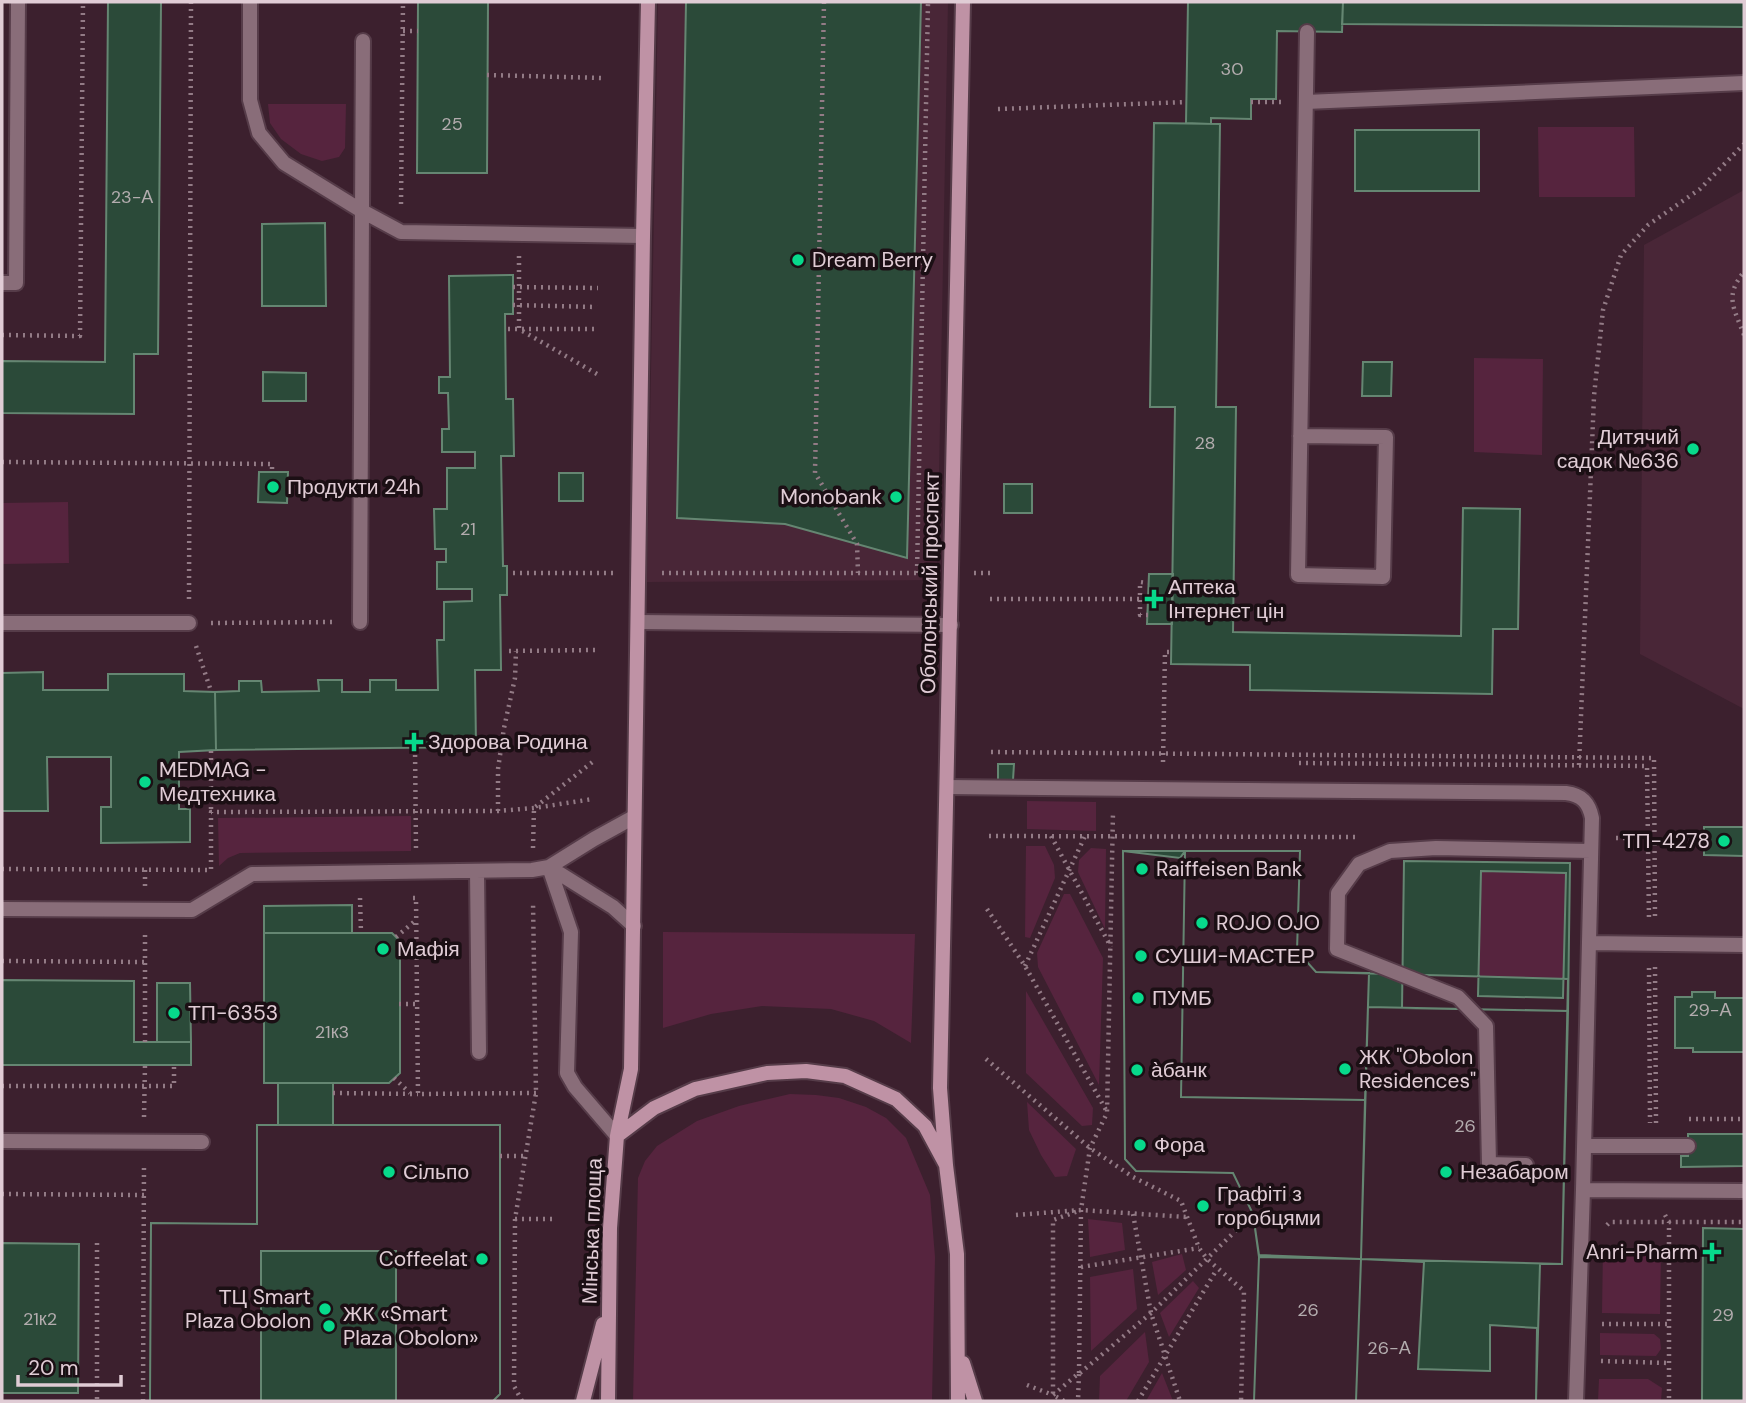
<svg xmlns="http://www.w3.org/2000/svg" width="1746" height="1403" font-family="'DM Sans',sans-serif">
<style>
.built{fill:#492637}
.green{fill:#56243e}
.building{fill:#2b4a39;stroke:#658672;stroke-width:2;fill-rule:evenodd}
.lines{fill:none;stroke-linecap:round;stroke-linejoin:round}
.service-casing{stroke:#563c49;stroke-width:18}
.minor-casing{stroke:#563c49;stroke-width:18}
.secondary-casing{stroke:#563c49;stroke-width:18}
.path{stroke:#937b86;stroke-width:4.5;stroke-dasharray:2 5;stroke-linecap:butt}
.service{stroke:#896d79;stroke-width:14}
.minor{stroke:#896d79;stroke-width:14}
.secondary{stroke:#bf92a5;stroke-width:14}
.poi-dot{fill:#07d98b;stroke:#1b0f14;stroke-width:2.5}
.labels{text-anchor:middle;dominant-baseline:central;stroke-width:7;stroke-linejoin:round;paint-order:stroke}
.number-label{font-size:18px;fill:#b3acae}
.poi-label{font-size:21px;fill:#e0ccd5;stroke:#1b0f14;text-anchor:start}
.street-label{font-size:21px;fill:#e0ccd5;stroke:#1b0f14}
</style>
<rect width="100%" height="100%" fill="#3c202e"/>
<path class="built" d="M 658,2 L 948,2 L 937,580 L 647,582 Z
M 1744,190 L 1744,709 L 1640,654 L 1644,245 Z"/>
<path class="green" d="M 268,104 L 346,104 L 345,148 L 339,157 L 322,161 L 301,154 L 281,139 L 270,123 Z
M 1538,127 L 1634,127 L 1635,197 L 1539,197 Z
M 1474,358 L 1543,359 L 1542,455 L 1474,452 Z
M 68,502 L 69,563 L 2,564 L 2,503 Z
M 1027,801 L 1096,802 L 1096,831 L 1027,829 Z
M 411,816 L 411,851 L 240,853 L 228,858 L 219,866 L 218,818 Z
M 1026,846 L 1045,846 L 1054,865 L 1055,878 L 1030,938 L 1025,937 Z
M 1091,848 L 1106,849 L 1105,929 L 1078,872 L 1079,860 Z
M 1481,871 L 1566,873 L 1563,998 L 1478,996 Z
M 1064,894 L 1070,894 L 1103,958 L 1099,1085 L 1038,967 L 1037,953 Z
M 663,932 L 915,934 L 911,1043 L 874,1021 L 831,1009 L 762,1006 L 711,1014 L 663,1028 Z
M 1026,991 L 1093,1108 L 1092,1125 L 1082,1126 L 1026,1073 Z
M 790,1094 L 816,1095 L 839,1098 L 866,1107 L 886,1118 L 906,1138 L 930,1195 L 935,1257 L 932,1401 L 633,1401 L 638,1178 L 645,1161 L 657,1146 L 697,1121 L 739,1106 Z
M 1027,1102 L 1076,1149 L 1067,1176 L 1055,1177 L 1041,1155 L 1029,1130 Z
M 1088,1219 L 1122,1223 L 1125,1250 L 1090,1257 Z
M 1603,1247 L 1661,1249 L 1660,1314 L 1602,1313 Z
M 1182,1254 L 1186,1270 L 1158,1295 L 1152,1262 Z
M 1133,1269 L 1137,1309 L 1091,1351 L 1090,1277 Z
M 1193,1281 L 1199,1288 L 1169,1337 L 1160,1313 Z
M 1145,1332 L 1149,1362 L 1126,1401 L 1099,1401 L 1100,1376 Z
M 1600,1333 L 1654,1334 L 1660,1339 L 1661,1349 L 1656,1356 L 1600,1355 Z
M 1162,1373 L 1173,1401 L 1146,1401 Z
M 1599,1379 L 1648,1379 L 1662,1388 L 1661,1401 L 1598,1401 Z"/>
<path class="building" d="M 108,2 L 161,2 L 158,354 L 134,354 L 134,414 L 2,413 L 2,361 L 105,362 Z
M 418,2 L 488,2 L 487,173 L 417,173 Z
M 686,2 L 921,2 L 907,558 L 785,524 L 677,518 Z
M 1188,2 L 1343,2 L 1342,32 L 1277,31 L 1276,99 L 1251,99 L 1251,119 L 1211,118 L 1211,124 L 1186,123 Z
M 1343,2 L 1744,2 L 1744,27 L 1342,24 Z
M 1154,123 L 1220,124 L 1216,407 L 1236,407 L 1233,632 L 1461,636 L 1463,508 L 1520,509 L 1518,629 L 1493,629 L 1492,694 L 1250,690 L 1250,665 L 1171,664 L 1175,407 L 1150,407 Z
M 1355,130 L 1479,130 L 1479,191 L 1355,191 Z
M 325,223 L 326,306 L 262,306 L 262,224 Z
M 513,275 L 513,314 L 505,314 L 506,399 L 513,399 L 514,456 L 501,456 L 503,566 L 507,566 L 507,595 L 500,595 L 501,670 L 475,670 L 476,747 L 216,750 L 215,692 L 239,691 L 239,681 L 261,681 L 262,692 L 319,691 L 318,680 L 342,680 L 342,692 L 370,692 L 370,680 L 396,680 L 396,690 L 438,690 L 437,640 L 444,640 L 444,602 L 472,601 L 472,589 L 437,589 L 437,562 L 446,562 L 446,549 L 435,549 L 434,509 L 447,509 L 447,468 L 475,468 L 475,452 L 442,452 L 442,429 L 449,429 L 448,393 L 439,393 L 439,377 L 450,377 L 449,276 Z
M 1363,362 L 1392,362 L 1391,396 L 1362,396 Z
M 263,372 L 306,373 L 306,401 L 263,401 Z
M 259,472 L 288,472 L 287,503 L 258,502 Z
M 559,473 L 583,473 L 583,501 L 559,501 Z
M 1004,484 L 1032,484 L 1032,513 L 1004,513 Z
M 1149,574 L 1173,574 L 1172,624 L 1147,624 Z
M 43,672 L 43,690 L 108,690 L 108,674 L 184,674 L 184,691 L 215,692 L 216,750 L 179,752 L 179,809 L 190,809 L 190,842 L 101,843 L 101,807 L 111,807 L 111,757 L 47,757 L 48,811 L 2,811 L 2,673 Z
M 998,764 L 1014,764 L 1013,780 L 998,780 Z
M 1704,827 L 1744,827 L 1744,856 L 1704,855 Z
M 1123,851 L 1185,851 L 1181,1097 L 1365,1100 L 1361,1259 L 1259,1255 L 1253,1214 L 1233,1173 L 1136,1171 L 1125,1159 Z
M 1123,851 L 1180,858 L 1185,851 L 1300,851 L 1297,951 L 1316,972 L 1568,979 L 1562,1264 L 1540,1264 L 1536,1401 L 1254,1401 L 1259,1257 L 1253,1214 L 1233,1173 L 1136,1171 L 1125,1159 Z
M 1185,851 L 1300,851 L 1297,951 L 1316,972 L 1369,973 L 1365,1100 L 1181,1097 Z
M 1404,861 L 1570,863 L 1568,1011 L 1402,1008 ZM 1481,871 L 1566,873 L 1563,998 L 1478,996 Z
M 352,905 L 352,933 L 264,933 L 264,906 Z
M 264,933 L 392,933 L 400,941 L 400,1073 L 389,1083 L 264,1083 Z
M 2,980 L 134,981 L 134,1042 L 191,1042 L 191,1065 L 2,1065 Z
M 157,983 L 190,983 L 191,1042 L 157,1042 Z
M 1692,992 L 1715,992 L 1715,998 L 1744,998 L 1744,1052 L 1693,1052 L 1693,1048 L 1675,1048 L 1675,997 L 1692,997 Z
M 1368,1007 L 1568,1011 L 1562,1264 L 1361,1259 Z
M 278,1083 L 333,1083 L 333,1125 L 278,1125 Z
M 257,1125 L 500,1125 L 500,1394 L 493,1401 L 150,1401 L 151,1223 L 257,1224 Z
M 257,1125 L 500,1125 L 500,1394 L 493,1401 L 150,1401 L 151,1223 L 257,1224 Z
M 1688,1134 L 1744,1134 L 1744,1166 L 1681,1167 L 1681,1156 L 1688,1156 Z
M 1703,1228 L 1744,1229 L 1744,1401 L 1702,1401 Z
M 2,1243 L 79,1244 L 78,1393 L 2,1393 Z
M 261,1251 L 396,1251 L 396,1401 L 261,1401 Z
M 1259,1257 L 1361,1259 L 1356,1401 L 1254,1401 Z
M 1361,1259 L 1424,1262 L 1418,1369 L 1490,1371 L 1490,1325 L 1537,1328 L 1536,1401 L 1356,1401 Z"/>
<g class="lines">
<g class="service-casing">
<path id="service" d="M 250,2 L 250,100 L 259,133 L 284,163 L 362,211
M 1306,102 L 1744,83
M 362,211 L 363,41
M 2,283 L 16,283 L 18,2
M 1300,436 L 1386,437 L 1383,577 L 1298,575 L 1307,32
M 360,622 L 362,211 L 401,232 L 643,236
M 638,622 L 951,625
M 947,787 L 1566,793 C 1582,795 1589,803 1592,818 L 1583,1190 L 1576,1401
M 1589,943 L 1744,945
M 1584,1146 L 1688,1146
M 1526,1165 L 1489,1164 L 1486,1026 L 1458,997 L 1337,949 L 1338,893 L 1359,864 L 1390,851 L 1436,848 L 1591,851
M 1583,1190 L 1744,1191"/>
</g>
<g class="minor-casing">
<path id="minor" d="M 2,623 L 189,623
M 549,867 L 571,932 L 567,1073 L 575,1087 L 617,1136
M 549,867 L 613,907 L 634,926
M 477,871 L 479,1052
M 2,909 L 192,910 L 252,874 L 532,870 L 549,867 L 594,839 L 634,817
M 2,1141 L 202,1142"/>
</g>
<g class="secondary-casing">
<path id="secondary" d="M 617,1136 L 654,1108 L 695,1089 L 767,1073 L 806,1071 L 845,1076 L 896,1099 L 925,1126 L 946,1165 L 957,1254 L 958,1401
M 946,1165 L 940,1088 L 963,2
M 963,1363 L 975,1401
M 583,1401 L 603,1324
M 608,1401 L 610,1228 L 617,1136 L 631,1069 L 643,236 L 648,2"/>
</g>
<path class="path" d="M 824,2 L 815,473 L 857,544 L 858,573
M 403,31 L 418,31
M 487,75 L 602,78
M 1251,102 L 1281,102
M 998,109 L 1186,102
M 401,204 L 403,2
M 519,256 L 519,329 L 597,374
M 513,287 L 598,288
M 513,305 L 597,307
M 508,329 L 597,329
M 2,335 L 80,336 L 83,2
M 1744,335 C 1734,308 1724,296 1744,272
M 2,462 L 272,464 L 272,472
M 513,573 L 615,573
M 662,573 L 926,573
M 917,573 L 928,2
M 974,573 L 990,573
M 189,599 L 191,2
M 990,599 L 1148,599
M 1148,615 L 1140,615 L 1140,582 L 1148,583
M 211,623 L 335,622
M 196,646 L 211,691
M 509,651 L 595,650
M 415,748 L 416,849
M 211,751 L 211,812
M 991,752 L 1654,758 L 1655,920
M 1163,762 L 1165,652 L 1171,652
M 1299,763 L 1647,766 L 1649,920
M 1579,765 L 1594,396 L 1603,310 L 1621,255 L 1648,225 L 1700,189 L 1744,144
M 498,811 L 498,769 L 504,728 L 515,678 L 516,651
M 989,836 L 1356,837
M 1051,836 L 1111,947
M 1616,838 L 1648,838
M 533,848 L 534,808 L 595,760
M 2,869 L 211,870 L 211,812 L 498,811 L 534,808 L 593,799
M 145,870 L 145,887
M 360,898 L 361,933
M 413,898 L 416,898 L 418,1094 L 536,1093
M 987,909 L 1025,966 L 1106,1110
M 145,935 L 145,1042
M 396,937 L 416,920
M 2,961 L 145,962
M 1025,966 L 1085,836
M 1655,967 L 1656,1123
M 1649,968 L 1650,1123
M 399,1004 L 417,1004
M 986,1059 L 1090,1148 L 1133,1177 L 1181,1201 L 1199,1248 L 1207,1259 L 1244,1291 L 1241,1401
M 394,1078 L 410,1093
M 2,1086 L 174,1086 L 174,1065
M 333,1093 L 418,1094
M 144,1117 L 145,1065
M 1689,1119 L 1744,1119
M 500,1156 L 525,1156
M 2,1194 L 144,1195
M 1133,1214 L 1151,1313 L 1180,1401
M 1016,1215 L 1081,1210 L 1186,1217
M 1665,1215 L 1669,1222 L 1669,1401
M 515,1219 L 553,1219
M 1607,1225 L 1610,1222 L 1744,1222
M 97,1243 L 97,1401
M 1081,1267 L 1199,1248
M 1602,1324 L 1669,1324
M 1601,1361 L 1669,1363
M 1079,1373 L 1081,1210 L 1090,1148 L 1107,1113 L 1113,812
M 1080,1373 L 1151,1313 L 1253,1214
M 1027,1385 L 1053,1395 L 1079,1373 L 1078,1401
M 143,1401 L 144,1164
M 522,1401 L 514,1386 L 515,1219 L 536,1093 L 533,902
M 1064,1401 L 1053,1395 L 1053,1220 L 1081,1210
M 1138,1401 L 1217,1269"/>
<use href="#service" class="service"/>
<use href="#minor" class="minor"/>
<use href="#secondary" class="secondary"/>
</g>
<g class="poi-dot">
<circle cx="798" cy="260" r="7"/>
<circle cx="1693" cy="449" r="7"/>
<circle cx="273" cy="487" r="7"/>
<circle cx="896" cy="497" r="7"/>
<path d="M1150.5 588.5h7v7h7v7h-7v7h-7v-7h-7v-7h7z"/>
<path d="M410.5 731.5h7v7h7v7h-7v7h-7v-7h-7v-7h7z"/>
<circle cx="145" cy="782" r="7"/>
<circle cx="1724" cy="841" r="7"/>
<circle cx="1142" cy="869" r="7"/>
<circle cx="1202" cy="923" r="7"/>
<circle cx="383" cy="949" r="7"/>
<circle cx="1141" cy="956" r="7"/>
<circle cx="1138" cy="998" r="7"/>
<circle cx="174" cy="1013" r="7"/>
<circle cx="1345" cy="1069" r="7"/>
<circle cx="1137" cy="1070" r="7"/>
<circle cx="1140" cy="1145" r="7"/>
<circle cx="389" cy="1172" r="7"/>
<circle cx="1446" cy="1172" r="7"/>
<circle cx="1203" cy="1206" r="7"/>
<path d="M1708.5 1241.5h7v7h7v7h-7v7h-7v-7h-7v-7h7z"/>
<circle cx="482" cy="1259" r="7"/>
<circle cx="325" cy="1309" r="7"/>
<circle cx="329" cy="1326" r="7"/>
</g>
<g class="labels">
<g class="number-label">
<text x="1232" y="69">30</text>
<text x="452" y="124">25</text>
<text x="132" y="197">23-А</text>
<text x="1205" y="443">28</text>
<text x="468" y="529">21</text>
<text x="1710" y="1010">29-А</text>
<text x="332" y="1032">21к3</text>
<text x="1465" y="1126">26</text>
<text x="1308" y="1310">26</text>
<text x="1723" y="1315">29</text>
<text x="40" y="1319">21к2</text>
<text x="1389" y="1348">26-А</text>
</g>
<g class="poi-label">
<text x="812" y="260">Dream Berry</text>
<text x="1679" y="437" text-anchor="end">Дитячий<tspan x="1679" dy="24">садок №636</tspan></text>
<text x="287" y="487">Продукти 24h</text>
<text x="882" y="497" text-anchor="end">Monobank</text>
<text x="1168" y="587">Аптека<tspan x="1168" dy="24">Інтернет цін</tspan></text>
<text x="428" y="742">Здорова Родина</text>
<text x="159" y="770">MEDMAG -<tspan x="159" dy="24">Медтехника</tspan></text>
<text x="1710" y="841" text-anchor="end">ТП-4278</text>
<text x="1156" y="869">Raiffeisen Bank</text>
<text x="1216" y="923">ROJO OJO</text>
<text x="397" y="949">Мафія</text>
<text x="1155" y="956">СУШИ-МАСТЕР</text>
<text x="1152" y="998">ПУМБ</text>
<text x="188" y="1013">ТП-6353</text>
<text x="1359" y="1057">ЖК "Obolon<tspan x="1359" dy="24">Residences"</tspan></text>
<text x="1151" y="1070">а̀банк</text>
<text x="1154" y="1145">Фора</text>
<text x="403" y="1172">Сільпо</text>
<text x="1460" y="1172">Незабаром</text>
<text x="1217" y="1194">Графіті з<tspan x="1217" dy="24">горобцями</tspan></text>
<text x="1698" y="1252" text-anchor="end">Anri-Pharm</text>
<text x="468" y="1259" text-anchor="end">Coffeelat</text>
<text x="311" y="1297" text-anchor="end">ТЦ Smart<tspan x="311" dy="24">Plaza Obolon</tspan></text>
<text x="343" y="1314">ЖК «Smart<tspan x="343" dy="24">Plaza Obolon»</tspan></text>
</g>
<g class="street-label">
<text transform="translate(930 583) rotate(-89)">Оболонський проспект</text>
<text transform="translate(592 1231) rotate(-88)">Мінська площа</text>
</g>
</g>
<rect width="1746" height="1403" fill="none" stroke="#e0ccd5" stroke-width="7"/>
<path d="M18 1375v10h103v-10" fill="none" stroke="#e0ccd5" stroke-width="3.5"/>
<text x="28" y="1375" font-size="21" fill="#e0ccd5" stroke="#1b0f14" stroke-width="5" paint-order="stroke">20 m</text>
</svg>
